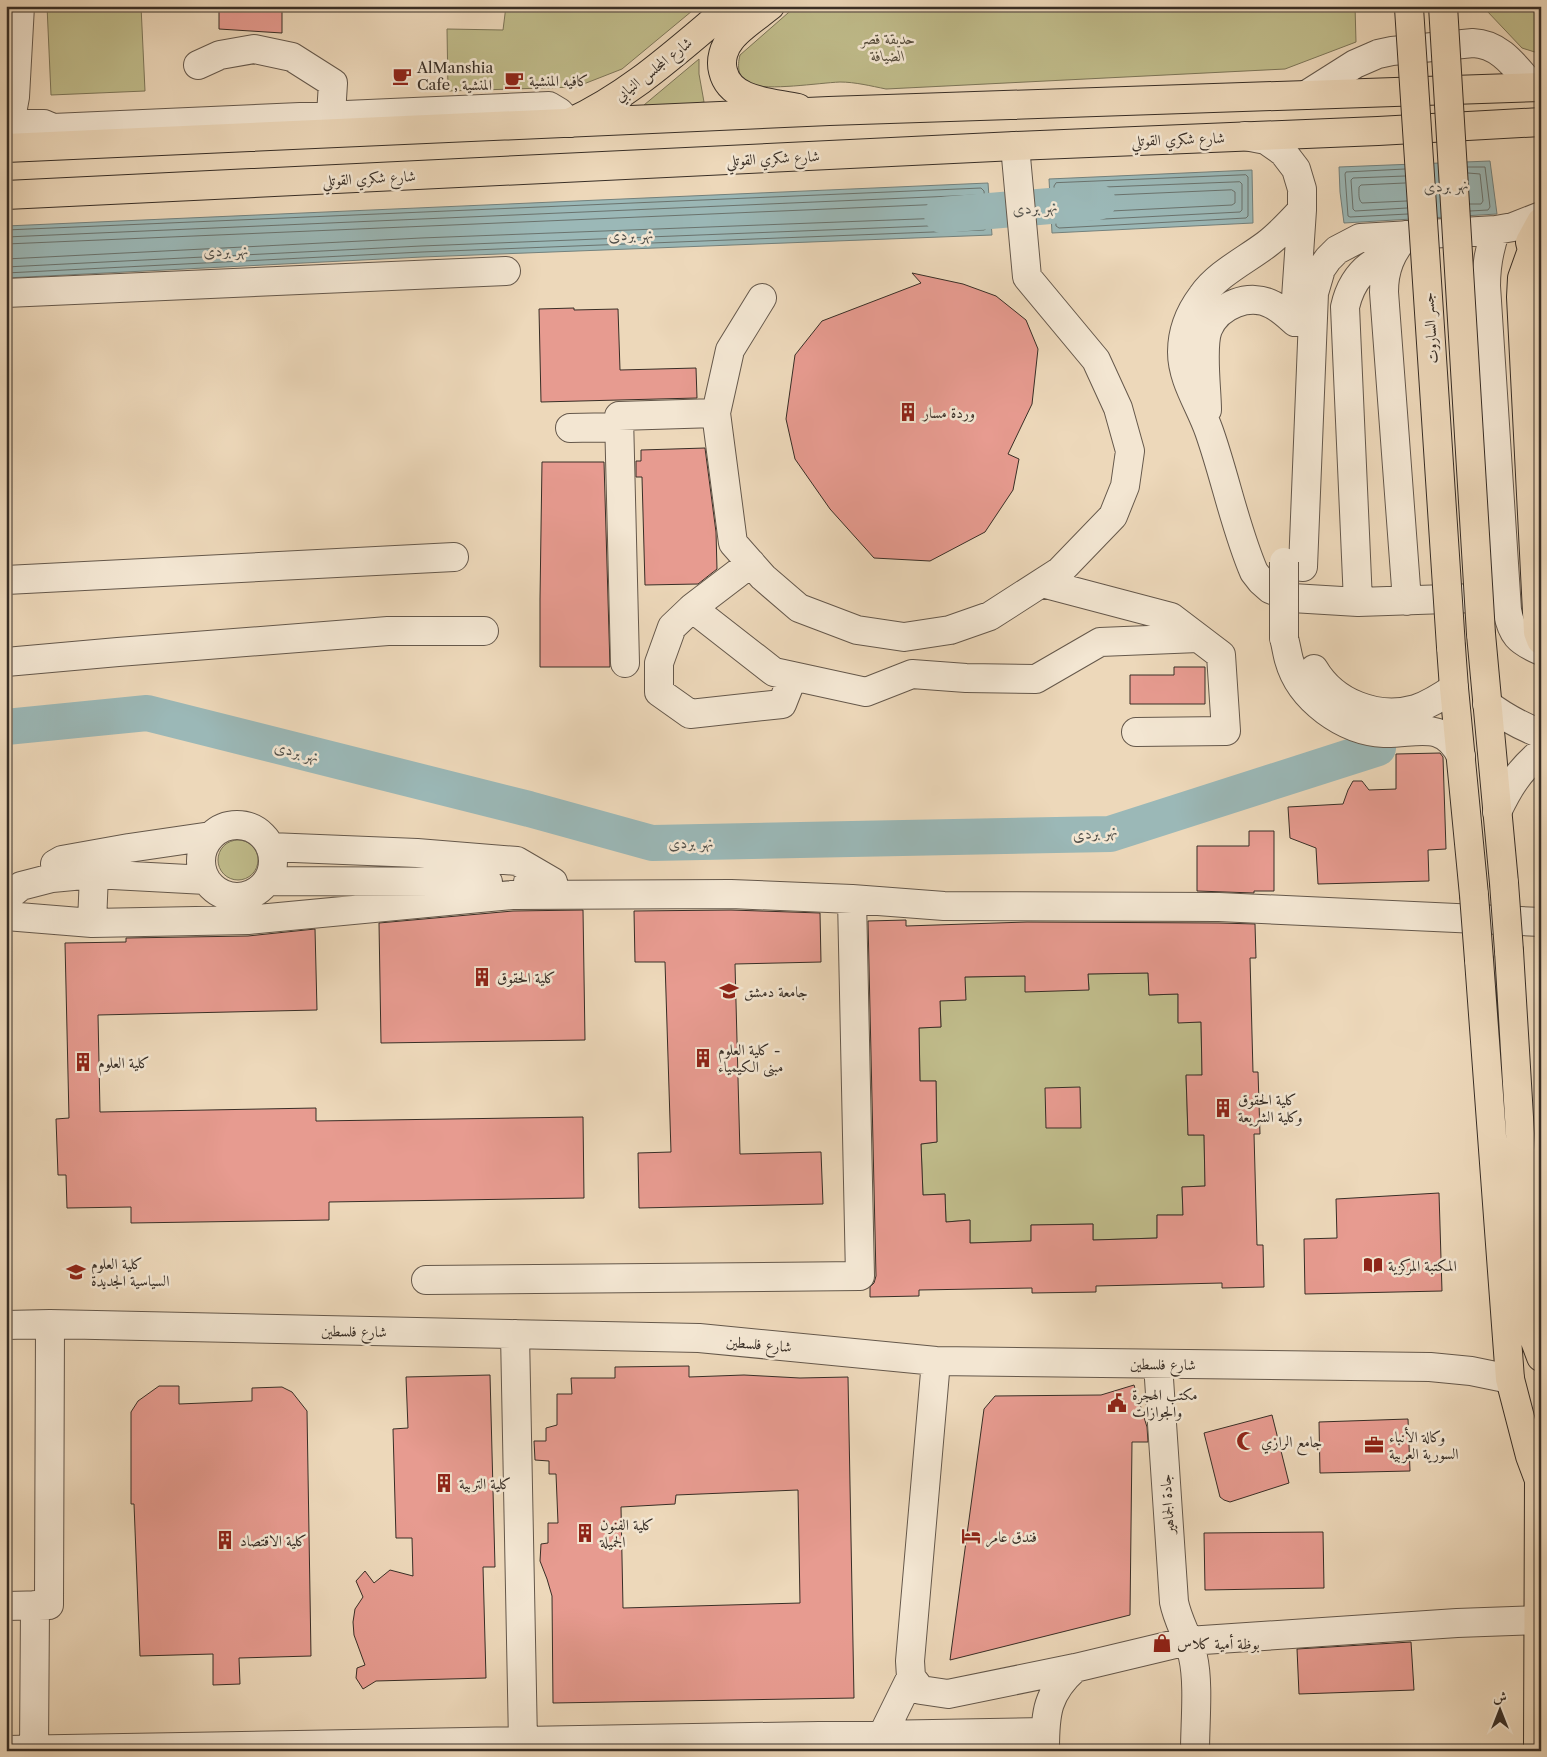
<svg xmlns="http://www.w3.org/2000/svg" width="1547" height="1757" font-family="'Libre Caslon Text',Amiri,serif">
<style>
.green{fill:#c0bc8b;stroke:#7c7558}
.water{fill:#9bb8b7;stroke:#73817d}
.lines{fill:none;stroke-linecap:round;stroke-linejoin:round}
.shore{stroke:#6a736e;stroke-width:1}
.river{stroke:#9bb8b7;stroke-width:36}
.building{fill:#e79b90;stroke:#382e26;fill-rule:evenodd}
.minor-casing{stroke:#65584b;stroke-width:30}
.major-casing{stroke:#382e26;stroke-width:30}
.highway-casing{stroke:#382e26;stroke-width:30}
.minor{stroke:#f3e6d2;stroke-width:28}
.major{stroke:#edd8ba;stroke-width:28}
.highway{stroke:#edd8ba;stroke-width:28}
.minor-bridge-casing{stroke:#65584b;stroke-width:30;stroke-linecap:butt}
.major-bridge-casing{stroke:#382e26;stroke-width:30;stroke-linecap:butt}
.minor-bridge{stroke:#f3e6d2;stroke-width:28}
.major-bridge{stroke:#edd8ba;stroke-width:28}
.labels{text-anchor:middle;dominant-baseline:central;stroke-width:5;stroke-linejoin:round;paint-order:stroke}
.park-label{font-size:15px;font-style:italic;fill:#534a3a;stroke:#f3e6d2}
.poi-label{font-size:15px;fill:#382e26;stroke:#f3e6d2;text-anchor:start}
.street-label{font-size:15px;fill:#382e26;stroke:#f3e6d2}
.water-label{font-size:16px;font-style:italic;fill:#51504a;stroke:#f3e6d2}
</style>
<rect width="100%" height="100%" fill="#edd8ba"/>
<filter id="stains"><feTurbulence type="fractalNoise" baseFrequency=".004" numOctaves="4"/><feColorMatrix values="0 0 0 0 .2 0 0 0 0 .09 0 0 0 0 .02 0 0 0 .5 -.17"/></filter>
<radialGradient id="worn" r=".72"><stop offset=".6" stop-color="#630" stop-opacity="0"/><stop offset="1" stop-color="#630" stop-opacity=".3"/></radialGradient>
<path class="green" d="M 47,6 L 141,6 L 145,91 L 51,95 Z
M 506,6 L 698,6 L 622,69 L 576,87 L 448,91 L 447,29 L 503,30 Z
M 796,6 L 1355,6 L 1356,42 L 1285,69 L 886,89 C 871,86 855,82 840,82 C 818,83 768,91 750,84 C 738,80 737,66 740,55 Z
M 1486,6 L 1541,6 L 1541,54 L 1522,48 L 1487,11 Z
M 699,59 L 699,74 L 704,102 L 675,106 L 644,105 Z
M218 860a20 20 0 1 1 40 0a20 20 0 1 1-40 0Z
M 1148,973 L 1149,995 L 1178,994 L 1178,1022 L 1201,1022 L 1202,1075 L 1186,1076 L 1188,1135 L 1204,1135 L 1205,1186 L 1182,1187 L 1183,1215 L 1157,1215 L 1157,1238 L 1093,1240 L 1093,1224 L 1031,1225 L 1031,1241 L 970,1243 L 970,1220 L 946,1222 L 945,1194 L 923,1195 L 921,1144 L 937,1142 L 936,1081 L 920,1081 L 919,1028 L 941,1027 L 940,1001 L 965,977 L 1025,976 L 1089,989 L 1088,974 Z"/>
<path class="water" d="M 1490,161 L 1497,214 L 1344,223 L 1340,192 L 1339,167 Z
M 1252,170 L 1253,223 L 1052,233 L 1049,179 Z
M 988,183 L 992,235 L 422,257 L 6,278 L 6,226 Z"/>
<g class="lines">
<path class="shore" d="M 1468,167 L 1485,167 L 1490,207 L 1488,210 L 1470,211
M 1405,169 L 1346,172 L 1345,174 L 1348,216 L 1350,217 L 1408,214
M 1468,173 L 1480,174 L 1483,201 L 1481,204 L 1470,204
M 1246,175 L 1248,177 L 1248,216 L 1246,218 L 1059,228 L 1056,226 L 1054,186 L 1056,183 Z
M 1405,176 L 1353,178 L 1351,180 L 1353,209 L 1355,211 L 1407,208
M 1240,182 L 1242,184 L 1242,210 L 1240,212 L 1065,221 L 1062,219 L 1060,192 L 1062,189 Z
M 1405,183 L 1361,185 L 1359,187 C 1359,192 1358,200 1362,203 L 1407,201
M 1232,190 L 1235,192 L 1235,203 L 1232,205 L 1071,213 L 1069,212 L 1068,198 L 1070,197 Z
M 6,230 L 981,188 L 984,191 L 987,228 L 984,230 L 422,252 L 6,273
M 6,237 L 976,195 L 978,197 L 980,222 L 978,224 L 421,246 L 6,267
M 6,244 L 969,203 L 972,204 L 972,216 L 970,217 L 421,238 L 6,259"/>
<path class="river" d="M 942,215 L 1098,202
M 6,727 L 147,713 L 529,809 L 652,843 L 1110,834 L 1378,748"/>
</g>
<path class="building" d="M 219,6 L 282,6 L 282,33 L 219,29 Z
M 912,273 L 963,284 L 996,296 L 1026,320 L 1038,349 L 1032,404 L 1008,454 L 1019,459 L 1013,490 L 985,532 L 930,561 L 874,558 L 830,509 L 795,459 L 786,419 L 795,355 L 822,321 L 921,283 Z
M 574,308 L 574,310 L 618,309 L 620,370 L 696,368 L 697,398 L 541,402 L 539,309 Z
M 705,448 L 716,532 L 717,569 L 698,584 L 645,585 L 642,477 L 636,477 L 636,461 L 641,461 L 641,450 Z
M 542,462 L 604,462 L 610,667 L 540,667 L 540,599 Z
M 1174,667 L 1205,667 L 1205,704 L 1130,704 L 1130,675 L 1174,675 Z
M 1440,753 L 1443,757 L 1446,849 L 1428,850 L 1429,881 L 1318,884 L 1316,848 L 1290,838 L 1288,807 L 1343,804 L 1348,790 L 1353,781 L 1362,781 L 1369,790 L 1396,789 L 1396,754 Z
M 1249,831 L 1274,831 L 1274,891 L 1254,891 L 1254,893 L 1197,891 L 1197,846 L 1249,846 Z
M 583,910 L 585,1040 L 381,1043 L 379,923 L 513,911 Z
M 731,910 L 820,913 L 821,962 L 735,964 L 740,1154 L 821,1152 L 823,1204 L 639,1208 L 638,1153 L 671,1152 L 665,962 L 635,962 L 634,911 Z
M 906,920 L 906,926 L 1027,922 L 1219,923 L 1255,924 L 1256,958 L 1250,958 L 1253,1072 L 1258,1072 L 1260,1134 L 1254,1134 L 1257,1245 L 1263,1245 L 1264,1287 L 1222,1288 L 1222,1283 L 1096,1286 L 1096,1292 L 1032,1293 L 1032,1288 L 919,1290 L 919,1296 L 870,1297 L 870,1287 L 874,1283 L 876,1276 L 868,921 ZM 1148,973 L 1149,995 L 1178,994 L 1178,1023 L 1201,1022 L 1202,1075 L 1186,1075 L 1188,1135 L 1204,1135 L 1205,1186 L 1182,1187 L 1183,1215 L 1157,1215 L 1157,1238 L 1093,1240 L 1093,1224 L 1031,1225 L 1031,1241 L 970,1243 L 970,1220 L 946,1222 L 945,1194 L 923,1195 L 921,1144 L 937,1142 L 936,1081 L 920,1081 L 919,1028 L 941,1027 L 940,1001 L 966,1000 L 965,977 L 1025,976 L 1025,992 L 1089,990 L 1088,974 Z
M 315,929 L 317,1010 L 98,1015 L 100,1112 L 316,1108 L 316,1121 L 583,1117 L 584,1198 L 329,1202 L 329,1220 L 131,1223 L 131,1207 L 67,1208 L 66,1175 L 58,1175 L 56,1119 L 69,1118 L 65,943 L 126,942 L 126,938 L 248,936 Z
M 1080,1087 L 1081,1128 L 1046,1128 L 1045,1088 Z
M 1439,1193 L 1442,1291 L 1305,1294 L 1304,1239 L 1337,1238 L 1336,1199 Z
M 689,1366 L 689,1377 L 744,1375 L 800,1378 L 848,1377 L 854,1698 L 553,1703 L 552,1596 L 547,1579 L 540,1561 L 541,1544 L 548,1543 L 548,1523 L 558,1523 L 556,1474 L 549,1474 L 549,1461 L 535,1460 L 534,1441 L 546,1441 L 546,1428 L 557,1425 L 557,1394 L 572,1394 L 571,1378 L 615,1378 L 615,1367 ZM 798,1490 L 800,1603 L 623,1608 L 621,1507 L 675,1504 L 676,1495 Z
M 490,1375 L 495,1567 L 483,1567 L 486,1678 L 376,1681 L 363,1689 L 356,1678 L 357,1668 L 365,1665 L 354,1635 L 353,1622 L 355,1609 L 363,1597 L 356,1581 L 365,1571 L 374,1583 L 390,1570 L 413,1576 L 412,1538 L 396,1538 L 393,1429 L 408,1428 L 406,1377 Z
M 1134,1385 L 1147,1427 L 1148,1442 L 1132,1442 L 1130,1615 L 950,1660 L 984,1409 L 995,1396 L 1101,1395 Z
M 159,1386 L 179,1386 L 179,1404 L 252,1401 L 252,1388 L 282,1387 L 292,1392 L 307,1411 L 311,1656 L 239,1658 L 240,1684 L 213,1685 L 213,1654 L 140,1656 L 134,1504 L 131,1504 L 131,1412 L 138,1401 Z
M 1272,1415 L 1289,1483 L 1230,1502 L 1224,1500 L 1220,1497 L 1204,1433 Z
M 1408,1419 L 1410,1471 L 1320,1473 L 1319,1422 Z
M 1323,1532 L 1324,1588 L 1205,1590 L 1204,1533 Z
M 1411,1642 L 1414,1690 L 1299,1694 L 1297,1649 Z"/>
<g class="lines">
<g class="minor-casing">
<path id="minor" d="M 198,65 L 220,55 L 254,49 L 292,57 L 333,83 L 331,115
M 1306,95 L 1355,64 L 1378,54 L 1392,51 L 1473,43 C 1501,44 1516,68 1533,87
M 6,124 L 44,124 L 53,128 L 549,106 L 559,112 L 569,123
M 1245,136 L 1266,140 L 1283,152 L 1296,169 L 1302,189 L 1302,210 L 1295,313
M 9,142 L 10,124 L 15,97 L 20,6
M 1302,210 C 1291,222 1280,234 1267,244 C 1246,260 1217,274 1202,296 C 1190,312 1182,332 1182,352 C 1182,380 1200,405 1209,431 C 1225,476 1235,528 1254,572 L 1261,581 L 1270,589 L 1292,598 L 1358,602 L 1506,597
M 1496,230 C 1489,249 1486,266 1486,286 L 1507,610 C 1512,635 1518,641 1541,651
M 1406,235 C 1391,253 1384,269 1384,292 L 1407,601
M 6,293 L 506,271
M 762,298 L 730,350 L 716,413 L 733,543 L 763,577 L 799,608 L 857,630 L 904,637 L 950,630 L 990,616 L 1060,571 L 1113,516 L 1125,486 L 1130,451 L 1118,408 L 1096,360 L 1027,277 L 1015,146
M 1207,410 C 1207,390 1201,347 1208,329 C 1218,305 1250,292 1273,305 C 1281,309 1288,316 1295,322
M 570,428 L 619,427
M 751,563 L 692,608 L 774,672 L 866,692 L 912,674 L 966,678 L 1036,679 L 1100,642 L 1198,638
M 1303,567 L 1314,293 L 1321,269 L 1328,259 L 1337,250 L 1360,238 L 1496,230 L 1513,227 L 1541,216
M 6,580 L 454,557
M 1042,583 L 1171,617 L 1221,655 L 1226,731 L 1136,732
M 1358,602 L 1345,307 C 1351,280 1366,263 1392,254
M 692,608 L 672,627 L 659,663 L 659,692 L 690,714 L 782,704 L 793,676
M 1284,638 C 1286,645 1287,653 1289,660 C 1300,700 1344,731 1384,733 C 1416,734 1443,719 1461,756
M 6,662 L 118,652 L 388,631 L 484,631
M 625,663 L 619,416 L 716,413
M 1314,669 C 1334,703 1377,720 1416,709 C 1430,704 1441,697 1454,688
M 1487,704 C 1504,717 1521,726 1541,734
M 1497,812 C 1510,785 1519,771 1541,752
M201 861a36 36 0 1 1 72 0a36 36 0 1 1-72 0Z
M 270,847 L 417,853 L 517,861 L 553,882 L 528,882
M 55,864 L 62,860 L 129,848 L 211,836
M 267,881 L 488,882
M 6,898 L 21,886 L 52,878 L 94,874 L 206,880
M 6,916 L 92,923 L 248,920 L 512,895 L 731,894 L 852,899 L 944,906 L 1219,907 L 1541,922
M 92,923 L 94,874
M 426,1280 L 860,1276 L 852,899
M 6,1325 L 50,1324 L 699,1338 L 936,1361 L 1430,1367 L 1471,1371 L 1510,1379
M 515,1334 L 523,1742
M 936,1361 L 910,1661 L 911,1677 L 921,1690 L 948,1694 L 1075,1668 L 1188,1641 L 1457,1623 L 1537,1620
M 1158,1364 L 1174,1602 C 1178,1622 1189,1638 1193,1657 C 1199,1683 1195,1723 1195,1751
M 6,1606 L 49,1605 L 50,1324
M 882,1736 L 911,1677
M 1045,1749 C 1045,1713 1047,1693 1075,1668
M 6,1750 L 1045,1732
M 34,1750 L 35,1605"/>
</g>
<g class="major-casing">
<path id="major" d="M 770,6 C 759,15 739,28 731,39 C 724,47 720,60 723,71 C 730,102 772,102 798,108
M 569,123 C 632,94 678,50 731,6
M 1541,222 L 1530,242 L 1532,250 L 1522,278 L 1521,297 L 1538,632 L 1541,640
M 1481,634 L 1504,883
M 1451,647 L 1454,688 L 1474,895
M 1509,951 L 1532,1333 L 1541,1357
M 1479,960 L 1510,1379 L 1530,1456 L 1539,1480"/>
</g>
<g class="highway-casing">
<path id="highway" d="M 6,148 L 829,111 L 1541,87
M 6,195 L 1015,146 L 1378,131 L 1541,122
M 1538,1751 L 1539,1480 L 1541,1475"/>
</g>
<use href="#minor" class="minor"/>
<use href="#major" class="major"/>
<use href="#highway" class="highway"/>
<g class="minor-bridge-casing">
<path id="minor-bridge" d="M 1284,562 L 1284,638"/>
</g>
<g class="major-bridge-casing">
<path id="major-bridge" d="M 1443,6 L 1481,634
M 1409,8 L 1451,647
M 1504,883 L 1509,951
M 1474,895 L 1479,960"/>
</g>
<use href="#minor-bridge" class="minor-bridge"/>
<use href="#major-bridge" class="major-bridge"/>
</g>
<defs>
<g id="cafe-bare" transform="scale(1.5)"><path d="M-5.5-4.5H6V0H3Q3 3.5 0 3.5H-2.5Q-5.5 3.5-5.5 0ZM3-3.2v2h1.7v-2ZM-6 4.5H4V6H-6Z" fill="#8f2418" stroke="#f3e6d2" stroke-width="2.5" paint-order="stroke"/></g>
<g id="building-bare" transform="scale(1.5)"><path d="M-4-6H4V6H1V3H-1V6H-4ZM-2.5-4.3h1.7v1.8h-1.7ZM.8-4.3h1.7v1.8H.8ZM-2.5-1h1.7V.8h-1.7ZM.8-1h1.7V.8H.8Z" fill="#8f2418" stroke="#f3e6d2" stroke-width="2.5" paint-order="stroke"/></g>
<g id="university-bare" transform="scale(1.5)"><path d="M0-5L7-2L0 1L-7-2ZM-4 1L0 2.5L4 1V4Q0 6-4 4Z" fill="#8f2418" stroke="#f3e6d2" stroke-width="2.5" paint-order="stroke"/></g>
<g id="library-bare" transform="scale(1.5)"><path d="M-6-4Q-3-5.5-.7-3.5V5Q-3 3-6 4ZM6-4Q3-5.5 .7-3.5V5Q3 3 6 4Z" fill="#8f2418" stroke="#f3e6d2" stroke-width="2.5" paint-order="stroke"/></g>
<g id="civic-bare" transform="scale(1.5)"><path d="M-.6-6.5H3V-4.5H.6V-3L4-1V1h2V6H-6V1h2V-1L-.6-3ZM-1.2 2.5V6h2.4V2.5Z" fill="#8f2418" stroke="#f3e6d2" stroke-width="2.5" paint-order="stroke"/></g>
<g id="mosque-bare" transform="scale(1.5)"><path d="M3.5-4.9A6 6 0 1 0 3.5 4.9A5 5 0 1 1 3.5-4.9Z" fill="#8f2418" stroke="#f3e6d2" stroke-width="2.5" paint-order="stroke"/></g>
<g id="office-bare" transform="scale(1.5)"><path d="M-6-3h4V-5.5h4V-3h4V5H-6ZM-1-4.5V-3h2v-1.5ZM-6 0V1H6V0Z" fill="#8f2418" stroke="#f3e6d2" stroke-width="2.5" paint-order="stroke"/></g>
<g id="hotel-bare" transform="scale(1.5)"><path d="M-6-4.5h1.5V1H6V5H4.5V3h-9V5H-6ZM-4 0a1.8 1.8 0 1 1 3.6 0ZM.5 0V-2.5h3Q6-2.5 6 0Z" fill="#8f2418" stroke="#f3e6d2" stroke-width="2.5" paint-order="stroke"/></g>
<g id="shop-bare" transform="scale(1.5)"><path d="M-5-2.5h2.3a2.7 3.5 0 0 1 5.4 0H5L5.5 6h-11ZM-1.5-2.5h3a1.5 2.3 0 0 0-3 0Z" fill="#8f2418" stroke="#f3e6d2" stroke-width="2.5" paint-order="stroke"/></g>
</defs>
<g fill-rule="evenodd">
<use href="#cafe-bare" x="402" y="76"/>
<use href="#cafe-bare" x="514" y="80"/>
<use href="#building-bare" x="908" y="412"/>
<use href="#building-bare" x="482" y="977"/>
<use href="#university-bare" x="729" y="991"/>
<use href="#building-bare" x="703" y="1058"/>
<use href="#building-bare" x="83" y="1062"/>
<use href="#building-bare" x="1223" y="1108"/>
<use href="#library-bare" x="1373" y="1265"/>
<use href="#university-bare" x="76" y="1272"/>
<use href="#civic-bare" x="1117" y="1403"/>
<use href="#mosque-bare" x="1246" y="1441"/>
<use href="#office-bare" x="1374" y="1445"/>
<use href="#building-bare" x="444" y="1483"/>
<use href="#building-bare" x="585" y="1533"/>
<use href="#hotel-bare" x="971" y="1536"/>
<use href="#building-bare" x="225" y="1540"/>
<use href="#shop-bare" x="1162" y="1643"/>
</g>
<g class="labels">
<g class="park-label">
<text x="888" y="38">حديقة قصر<tspan x="888" dy="17">الضيافة</tspan></text>
</g>
<g class="poi-label">
<text x="417" y="67">AlManshia<tspan x="417" dy="17">Cafe , المنشية</tspan></text>
<text x="529" y="80">كافيه المنشية</text>
<text x="923" y="412">وردة مسار</text>
<text x="497" y="977">كلية الحقوق</text>
<text x="744" y="991">جامعة دمشق</text>
<text x="718" y="1049">كلية العلوم -<tspan x="718" dy="17">مبنى الكيمياء</tspan></text>
<text x="98" y="1062">كلية العلوم</text>
<text x="1238" y="1099">كلية الحقوق<tspan x="1238" dy="17">وكلية الشريعة</tspan></text>
<text x="91" y="1263">كلية العلوم<tspan x="91" dy="17">السياسية الجديدة</tspan></text>
<text x="1388" y="1265">المكتبة المركزية</text>
<text x="1132" y="1394">مكتب الهجرة<tspan x="1132" dy="17">والجوازات</tspan></text>
<text x="1389" y="1436">وكالة الأنباء<tspan x="1389" dy="17">السورية العربية</tspan></text>
<text x="1261" y="1441">جامع الرازي</text>
<text x="459" y="1483">كلية التربية</text>
<text x="600" y="1524">كلية الفنون<tspan x="600" dy="17">الجميلة</tspan></text>
<text x="986" y="1536">فندق عامر</text>
<text x="240" y="1540">كلية الاقتصاد</text>
<text x="1177" y="1643">بوظة أمية كلاس</text>
</g>
<g class="street-label">
<text transform="translate(653 69) rotate(-38)">شارع المجلس النيابي</text>
<text transform="translate(1178 139) rotate(-2)">شارع شكري القوتلي</text>
<text transform="translate(773 158) rotate(-3)">شارع شكري القوتلي</text>
<text transform="translate(369 178) rotate(-3)">شارع شكري القوتلي</text>
<text transform="translate(1430 328) rotate(-94)">جسر الساروت</text>
<text transform="translate(354 1331) rotate(1)">شارع فلسطين</text>
<text transform="translate(759 1344) rotate(5)">شارع فلسطين</text>
<text transform="translate(1163 1364) rotate(1)">شارع فلسطين</text>
<text transform="translate(1167 1504) rotate(-94)">جادة الجماهير</text>
</g>
<g class="water-label">
<text transform="translate(1446 185) rotate(-4)">نهر بردى</text>
<text transform="translate(1035 207) rotate(-4)">نهر بردى</text>
<text transform="translate(631 234) rotate(-2)">نهر بردى</text>
<text transform="translate(226 250) rotate(-2)">نهر بردى</text>
<text transform="translate(297 751) rotate(14)">نهر بردى</text>
<text transform="translate(1095 832) rotate(-6)">نهر بردى</text>
<text transform="translate(691 842) rotate(-1)">نهر بردى</text>
</g>
</g>
<rect width="1547" height="1757" fill="none" stroke="#edd8ba" stroke-width="25"/>
<rect x="8" y="8" width="1532" height="1742" fill="none" stroke="#382e26" stroke-width="2.5"/>
<rect x="12" y="12" width="1522" height="1732" fill="none" stroke="#382e26"/>
<g transform="translate(1500 1710)" stroke="#f3e6d2" stroke-width="4" paint-order="stroke">
<path d="M0-4L9 19L0 12L-9 19Z" fill="#382e26"/>
<text y="-8" font-size="14" font-weight="bold" text-anchor="middle" fill="#382e26">ش</text>
</g>
<rect width="100%" height="100%" filter="url(#stains)"/>
<rect width="100%" height="100%" fill="url(#worn)"/>
</svg>
